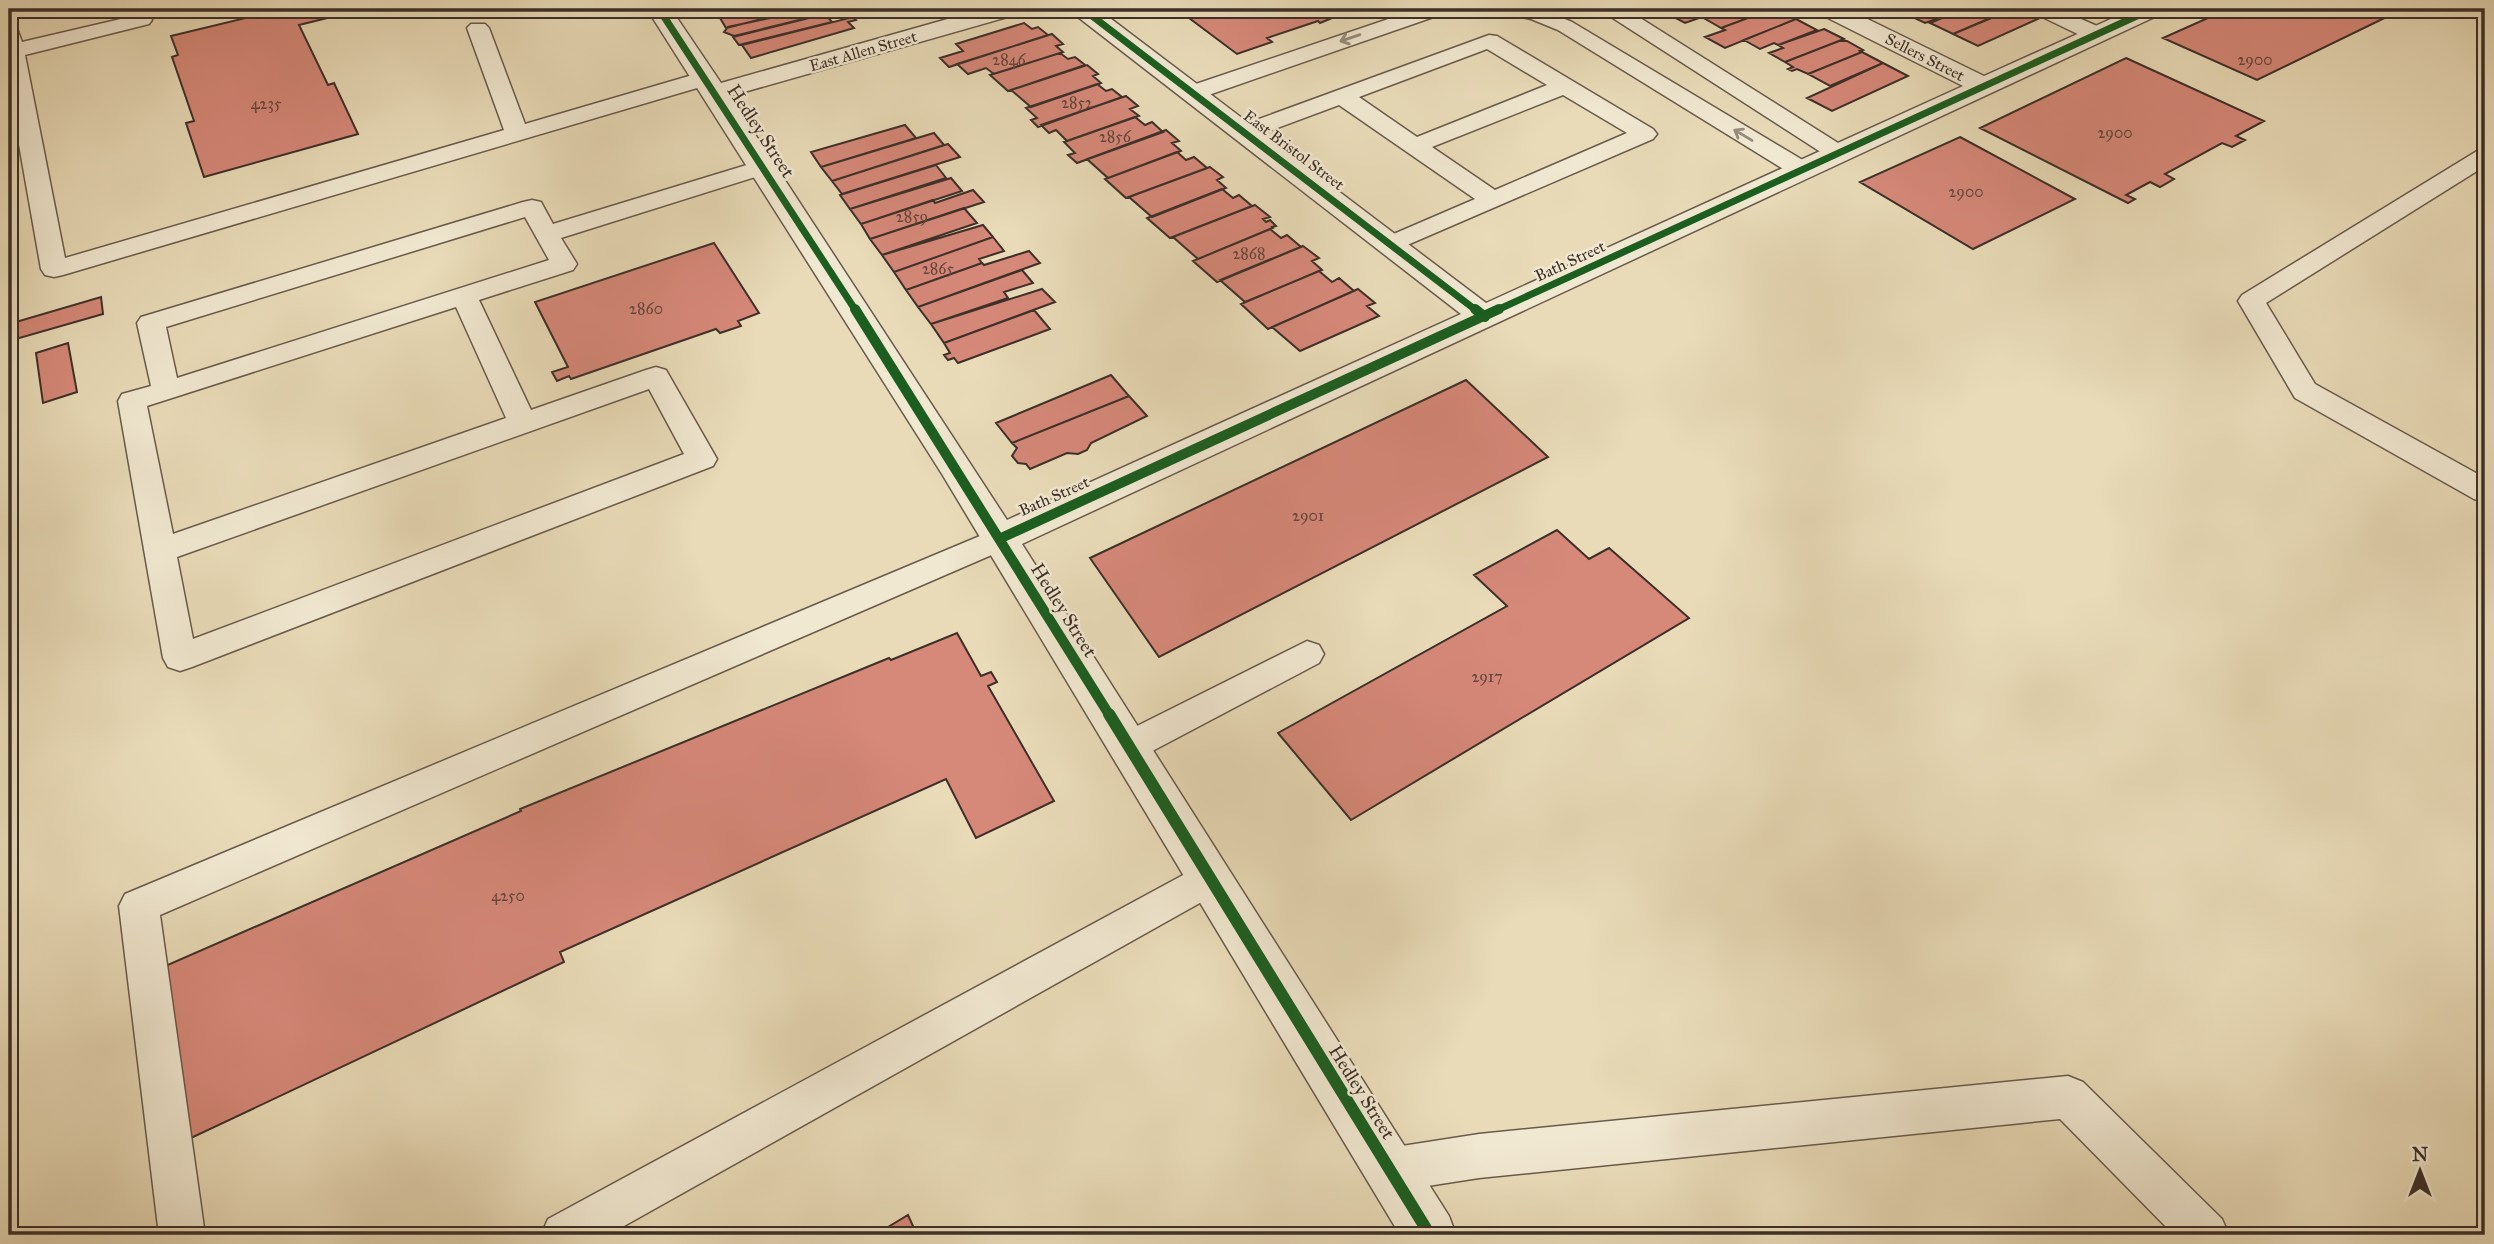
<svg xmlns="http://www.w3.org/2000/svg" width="2494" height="1244" font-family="'IM FELL Great Primer',serif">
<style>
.building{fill:#d68879;stroke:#3d2f28;stroke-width:2}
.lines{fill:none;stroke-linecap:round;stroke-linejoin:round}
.service-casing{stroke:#685a4c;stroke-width:3}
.minor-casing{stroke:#685a4c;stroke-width:3}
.service{fill:#f1e8d1;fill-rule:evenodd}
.minor{fill:#f1e8d1;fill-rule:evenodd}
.cycleway-far2-casing{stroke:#f1e8d1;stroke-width:10}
.cycleway-far1-casing{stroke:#f1e8d1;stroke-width:14}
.cycleway-casing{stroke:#f1e8d1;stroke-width:17}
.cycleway-far2{stroke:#1b5e20;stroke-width:7}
.cycleway-far1{stroke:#1b5e20;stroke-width:10}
.cycleway{stroke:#1b5e20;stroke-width:12}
.oneway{stroke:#978c7c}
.labels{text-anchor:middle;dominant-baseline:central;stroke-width:5;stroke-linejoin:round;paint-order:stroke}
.far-street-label{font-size:16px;fill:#3d2f28;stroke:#f1e8d1}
.number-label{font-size:16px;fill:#63453c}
.street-label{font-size:19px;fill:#3d2f28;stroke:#f1e8d1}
</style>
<rect width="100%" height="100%" fill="#e9dbb8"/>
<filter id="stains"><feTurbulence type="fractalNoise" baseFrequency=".00286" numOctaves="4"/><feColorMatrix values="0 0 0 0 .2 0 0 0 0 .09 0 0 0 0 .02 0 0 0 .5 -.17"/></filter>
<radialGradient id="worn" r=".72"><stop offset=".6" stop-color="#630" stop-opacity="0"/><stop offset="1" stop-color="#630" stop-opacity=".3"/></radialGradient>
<path class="building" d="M 283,9 L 364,9 L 299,25 L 328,85 L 334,83 L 358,134 L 204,177 L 186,123 L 194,121 L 172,57 L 178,55 L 171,36 Z
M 714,9 L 759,9 L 720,18 Z
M 759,9 L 790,9 L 776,12 L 778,15 L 726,28 L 720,18 Z
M 812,9 L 827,9 L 825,9 L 828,13 L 734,36 L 724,32 L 728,27 Z
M 1177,9 L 1354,9 L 1320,23 L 1318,21 L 1267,38 L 1272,42 L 1237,54 Z
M 1678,9 L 1725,9 L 1685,23 L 1666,13 Z
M 1725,9 L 1772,9 L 1721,28 L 1702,17 Z
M 1772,9 L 1796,19 L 1725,48 L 1705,37 L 1725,30 L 1721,28 Z
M 1918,9 L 1964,9 L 1925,23 L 1908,15 Z
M 1964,9 L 1971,12 L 1992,9 L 2002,13 L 1953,34 L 1930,23 Z
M 2013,9 L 2040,18 L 1978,46 L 1953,34 Z
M 2228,9 L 2403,9 L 2257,80 L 2163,38 Z
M 825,14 L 832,22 L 739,45 L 733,37 Z
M 853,17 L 856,20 L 848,22 L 854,28 L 751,58 L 742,45 Z
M 1796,19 L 1817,30 L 1778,45 L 1774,43 L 1760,49 L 1744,40 Z
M 1024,23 L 1032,29 L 1038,27 L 1048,35 L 949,67 L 940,58 L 963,51 L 956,44 Z
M 1824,29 L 1844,39 L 1785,62 L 1769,53 L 1783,48 L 1778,45 Z
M 1052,34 L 1063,44 L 1056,46 L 1063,52 L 994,74 L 986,68 L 968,74 L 957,64 Z
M 1839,41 L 1847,41 L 1863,50 L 1860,51 L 1862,52 L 1808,74 L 1797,69 L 1792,71 L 1788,69 L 1793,67 L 1785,62 Z
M 1862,52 L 1883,63 L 1830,86 L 1808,74 Z
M 1060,53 L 1068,59 L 1075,57 L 1085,65 L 1008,91 L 990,75 Z
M 2126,58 L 2264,121 L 2236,136 L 2245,140 L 2232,147 L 2222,143 L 2165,174 L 2174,179 L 2160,187 L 2150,182 L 2126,195 L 2135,199 L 2128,203 L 1980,128 Z
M 1883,63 L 1908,76 L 1832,111 L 1807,98 Z
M 1087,65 L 1098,74 L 1093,76 L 1101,83 L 1031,107 L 1011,90 Z
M 1097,84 L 1106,91 L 1112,89 L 1122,97 L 1038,127 L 1031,120 L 1037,118 L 1026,108 Z
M 1126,96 L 1138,106 L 1130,109 L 1139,116 L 1067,141 L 1056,130 L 1049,133 L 1041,125 Z
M 1135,117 L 1145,125 L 1152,122 L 1163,132 L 1077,163 L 1068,155 L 1075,153 L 1064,142 Z
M 905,125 L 916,138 L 821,167 L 811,152 Z
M 1166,130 L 1179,141 L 1172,143 L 1181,151 L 1108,178 L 1087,159 Z
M 934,133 L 944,145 L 832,181 L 821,167 Z
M 1960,137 L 2075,199 L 1973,249 L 1860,182 Z
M 948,144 L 960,157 L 842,194 L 832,181 Z
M 1177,152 L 1186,160 L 1194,157 L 1207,168 L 1126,198 L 1105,179 Z
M 936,165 L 946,178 L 850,209 L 840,195 Z
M 1210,167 L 1223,177 L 1217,180 L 1226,188 L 1152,217 L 1129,197 Z
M 951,178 L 962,191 L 861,224 L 850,209 Z
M 1222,189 L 1233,198 L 1239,195 L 1252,206 L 1170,238 L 1147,218 Z
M 973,190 L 984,202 L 870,239 L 861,224 L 933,200 L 935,203 Z
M 1255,205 L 1270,217 L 1263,219 L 1266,222 L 1270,220 L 1276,226 L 1272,227 L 1273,228 L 1198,259 L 1173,237 Z
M 964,208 L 977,223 L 882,255 L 870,239 Z
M 983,225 L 993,237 L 894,272 L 882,255 Z
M 1270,229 L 1281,238 L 1287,235 L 1301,247 L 1217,282 L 1193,261 Z
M 993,237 L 1004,251 L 979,259 L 982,263 L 906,290 L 894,272 Z
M 714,243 L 759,313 L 738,321 L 741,326 L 720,333 L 716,329 L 571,379 L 569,376 L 557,381 L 552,372 L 568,367 L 535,302 Z
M 1303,246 L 1319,258 L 1312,261 L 1322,270 L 1245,302 L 1220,280 Z
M 1029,251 L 1040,263 L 918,307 L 906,290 L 982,263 L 984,265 Z
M 1022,270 L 1033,283 L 1004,292 L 1008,298 L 931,324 L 918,307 Z
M 1319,271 L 1332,282 L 1339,278 L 1354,291 L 1268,329 L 1241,304 Z
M 1042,289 L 1055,302 L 944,343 L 931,324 Z
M 1358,289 L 1375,303 L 1367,306 L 1379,316 L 1300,351 L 1272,327 Z
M 101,297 L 103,314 L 9,341 L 9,324 Z
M 1034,310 L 1050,329 L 958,363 L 954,358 L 948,360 L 944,355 L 950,353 L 944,343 Z
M 68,343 L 77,392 L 43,403 L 36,353 Z
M 1111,375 L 1129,396 L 1012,443 L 996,423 Z
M 1466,380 L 1548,457 L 1159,657 L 1090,558 Z
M 1129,396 L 1147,416 L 1091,443 L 1087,450 L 1078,454 L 1067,453 L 1030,469 L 1026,464 L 1018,463 L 1012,456 L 1017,448 L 1012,443 Z
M 1557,530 L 1589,559 L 1609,548 L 1689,618 L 1351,820 L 1278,733 L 1507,606 L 1474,575 Z
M 957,633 L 981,676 L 991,672 L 997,682 L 988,686 L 1054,801 L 976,838 L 946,779 L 560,952 L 564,962 L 174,1146 L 156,970 L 521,811 L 520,809 L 889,658 L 891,660 Z
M 908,1215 L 917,1235 L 875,1235 Z"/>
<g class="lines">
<g class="service-casing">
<path id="service" d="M 1418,9 L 1448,9 L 1445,13 L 1200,98 L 1184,98 L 1181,93 L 1184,88 Z
M 1499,9 L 1540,9 L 1572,22 L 1811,165 L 1814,170 L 1811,175 L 1802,177 L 1793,175 L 1558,30 L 1531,19 L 1502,13 Z
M 1602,9 L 1626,9 L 1846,148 L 1850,153 L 1846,158 L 1830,158 L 1605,13 Z
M 2031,9 L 2058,9 L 2104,29 L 2107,34 L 2104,39 L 2088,39 L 2034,13 Z
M 142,14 L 149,16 L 152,20 L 149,24 L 25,55 L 65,258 L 504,130 L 467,28 L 471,24 L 485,24 L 489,28 L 525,124 L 706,71 L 714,73 L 717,78 L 714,83 L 63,275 L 54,277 L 45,275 L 41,269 L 9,88 L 9,24 L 16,26 L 22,42 Z
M 1489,35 L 1497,36 L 1653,129 L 1657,134 L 1653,139 L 1391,252 L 1382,249 L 1378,244 L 1382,239 L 1475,199 L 1339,105 L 1253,137 L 1237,137 L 1233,132 L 1237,127 ZM 1487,49 L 1547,85 L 1417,137 L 1359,97 ZM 1563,95 L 1627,133 L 1495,190 L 1432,147 Z
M 2485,149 L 2485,166 L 2266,303 L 2315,384 L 2485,478 L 2485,502 L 2474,499 L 2295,398 L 2238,301 L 2242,295 L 2477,151 Z
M 763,160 L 771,162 L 775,167 L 771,172 L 561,238 L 577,264 L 573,270 L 479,300 L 531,410 L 646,370 L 656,367 L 666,370 L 717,459 L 713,466 L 192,667 L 180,671 L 168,667 L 163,658 L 118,401 L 122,394 L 151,386 L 137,323 L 141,317 L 523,202 L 532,200 L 541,202 L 553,224 ZM 525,217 L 549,260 L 177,378 L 166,327 ZM 456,307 L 506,418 L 173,534 L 147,406 ZM 649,389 L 684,454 L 193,639 L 177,557 Z
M 999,528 L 1010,531 L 1015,539 L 1010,547 L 160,915 L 205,1235 L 159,1235 L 119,906 L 125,894 Z
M 1307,641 L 1319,645 L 1324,654 L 1319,663 L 1141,757 L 1128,762 L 1115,757 L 1110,747 L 1115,737 Z
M 1209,861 L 1223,866 L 1228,878 L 1223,890 L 608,1235 L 541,1235 L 548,1219 Z
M 2068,1076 L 2083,1082 L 2222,1219 L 2229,1235 L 2174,1235 L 2060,1119 L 1479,1178 L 1389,1192 L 1373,1186 L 1367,1170 L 1373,1154 L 1389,1148 L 1479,1134 Z"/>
</g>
<g class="minor-casing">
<path id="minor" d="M 647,9 L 671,9 L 721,83 L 983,9 L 1021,9 L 1018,14 L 730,96 L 1007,520 L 1461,314 L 1074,14 L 1071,9 L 1098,9 L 1486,303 L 1963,86 L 1820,14 L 1817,9 L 1847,9 L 1984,76 L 2133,9 L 2164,9 L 2161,14 L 1022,544 L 1449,1216 L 1456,1235 L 1400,1235 L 942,474 Z"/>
</g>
<use href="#service" class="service"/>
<use href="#minor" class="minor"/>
<g class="cycleway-far2-casing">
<path id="cycleway-far2" d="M 659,9 L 856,311
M 1083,9 L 1477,311
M 1495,311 L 2152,9"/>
</g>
<g class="cycleway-far1-casing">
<path id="cycleway-far1" d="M 855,309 L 1110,716
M 1475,309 L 1485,317
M 999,539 L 1499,309"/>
</g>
<g class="cycleway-casing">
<path id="cycleway" d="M 1109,714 L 1430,1235"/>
</g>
<use href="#cycleway-far2" class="cycleway-far2"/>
<use href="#cycleway-far1" class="cycleway-far1"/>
<use href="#cycleway" class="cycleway"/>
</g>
<defs><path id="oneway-shaft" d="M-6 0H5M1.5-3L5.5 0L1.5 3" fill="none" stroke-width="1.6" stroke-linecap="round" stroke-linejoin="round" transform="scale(1.75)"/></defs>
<g class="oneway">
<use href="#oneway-shaft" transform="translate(1350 38) rotate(161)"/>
<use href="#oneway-shaft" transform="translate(1743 135) rotate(-149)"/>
</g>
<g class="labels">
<g class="far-street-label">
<text transform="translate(863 51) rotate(-16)">East Allen Street</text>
<text transform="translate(1925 57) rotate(27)">Sellers Street</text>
<text transform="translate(1294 150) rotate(37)">East Bristol Street</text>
<text transform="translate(1570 261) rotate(-25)">Bath Street</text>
<text transform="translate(1054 496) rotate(-24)">Bath Street</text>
</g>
<g class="number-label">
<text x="1009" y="59">2846</text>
<text x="2255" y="59">2900</text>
<text x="1077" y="102">2852</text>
<text x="266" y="103">4235</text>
<text x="2115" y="132">2900</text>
<text x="1115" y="136">2856</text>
<text x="1966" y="191">2900</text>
<text x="912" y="216">2859</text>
<text x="1249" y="253">2868</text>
<text x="938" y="268">2865</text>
<text x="646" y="308">2860</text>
<text x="1308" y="515">2901</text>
<text x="1487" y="676">2917</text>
<text x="508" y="895">4250</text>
</g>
<g class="street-label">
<text transform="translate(761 131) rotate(57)">Hedley Street</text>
<text transform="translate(1064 610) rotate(58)">Hedley Street</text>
<text transform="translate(1362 1092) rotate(58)">Hedley Street</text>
</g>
</g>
<rect width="2494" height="1244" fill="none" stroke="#e9dbb8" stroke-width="35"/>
<rect x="10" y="10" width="2473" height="1223" fill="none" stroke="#3d2f28" stroke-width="3.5"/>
<rect x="18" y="18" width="2459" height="1209" fill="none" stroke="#3d2f28" stroke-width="2"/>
<g transform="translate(2420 1171)" stroke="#f1e8d1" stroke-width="5" paint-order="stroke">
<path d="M0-5L12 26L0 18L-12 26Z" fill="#3d2f28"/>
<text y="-10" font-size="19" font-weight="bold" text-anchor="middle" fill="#3d2f28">N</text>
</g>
<rect width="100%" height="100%" filter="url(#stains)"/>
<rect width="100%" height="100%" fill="url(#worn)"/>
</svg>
